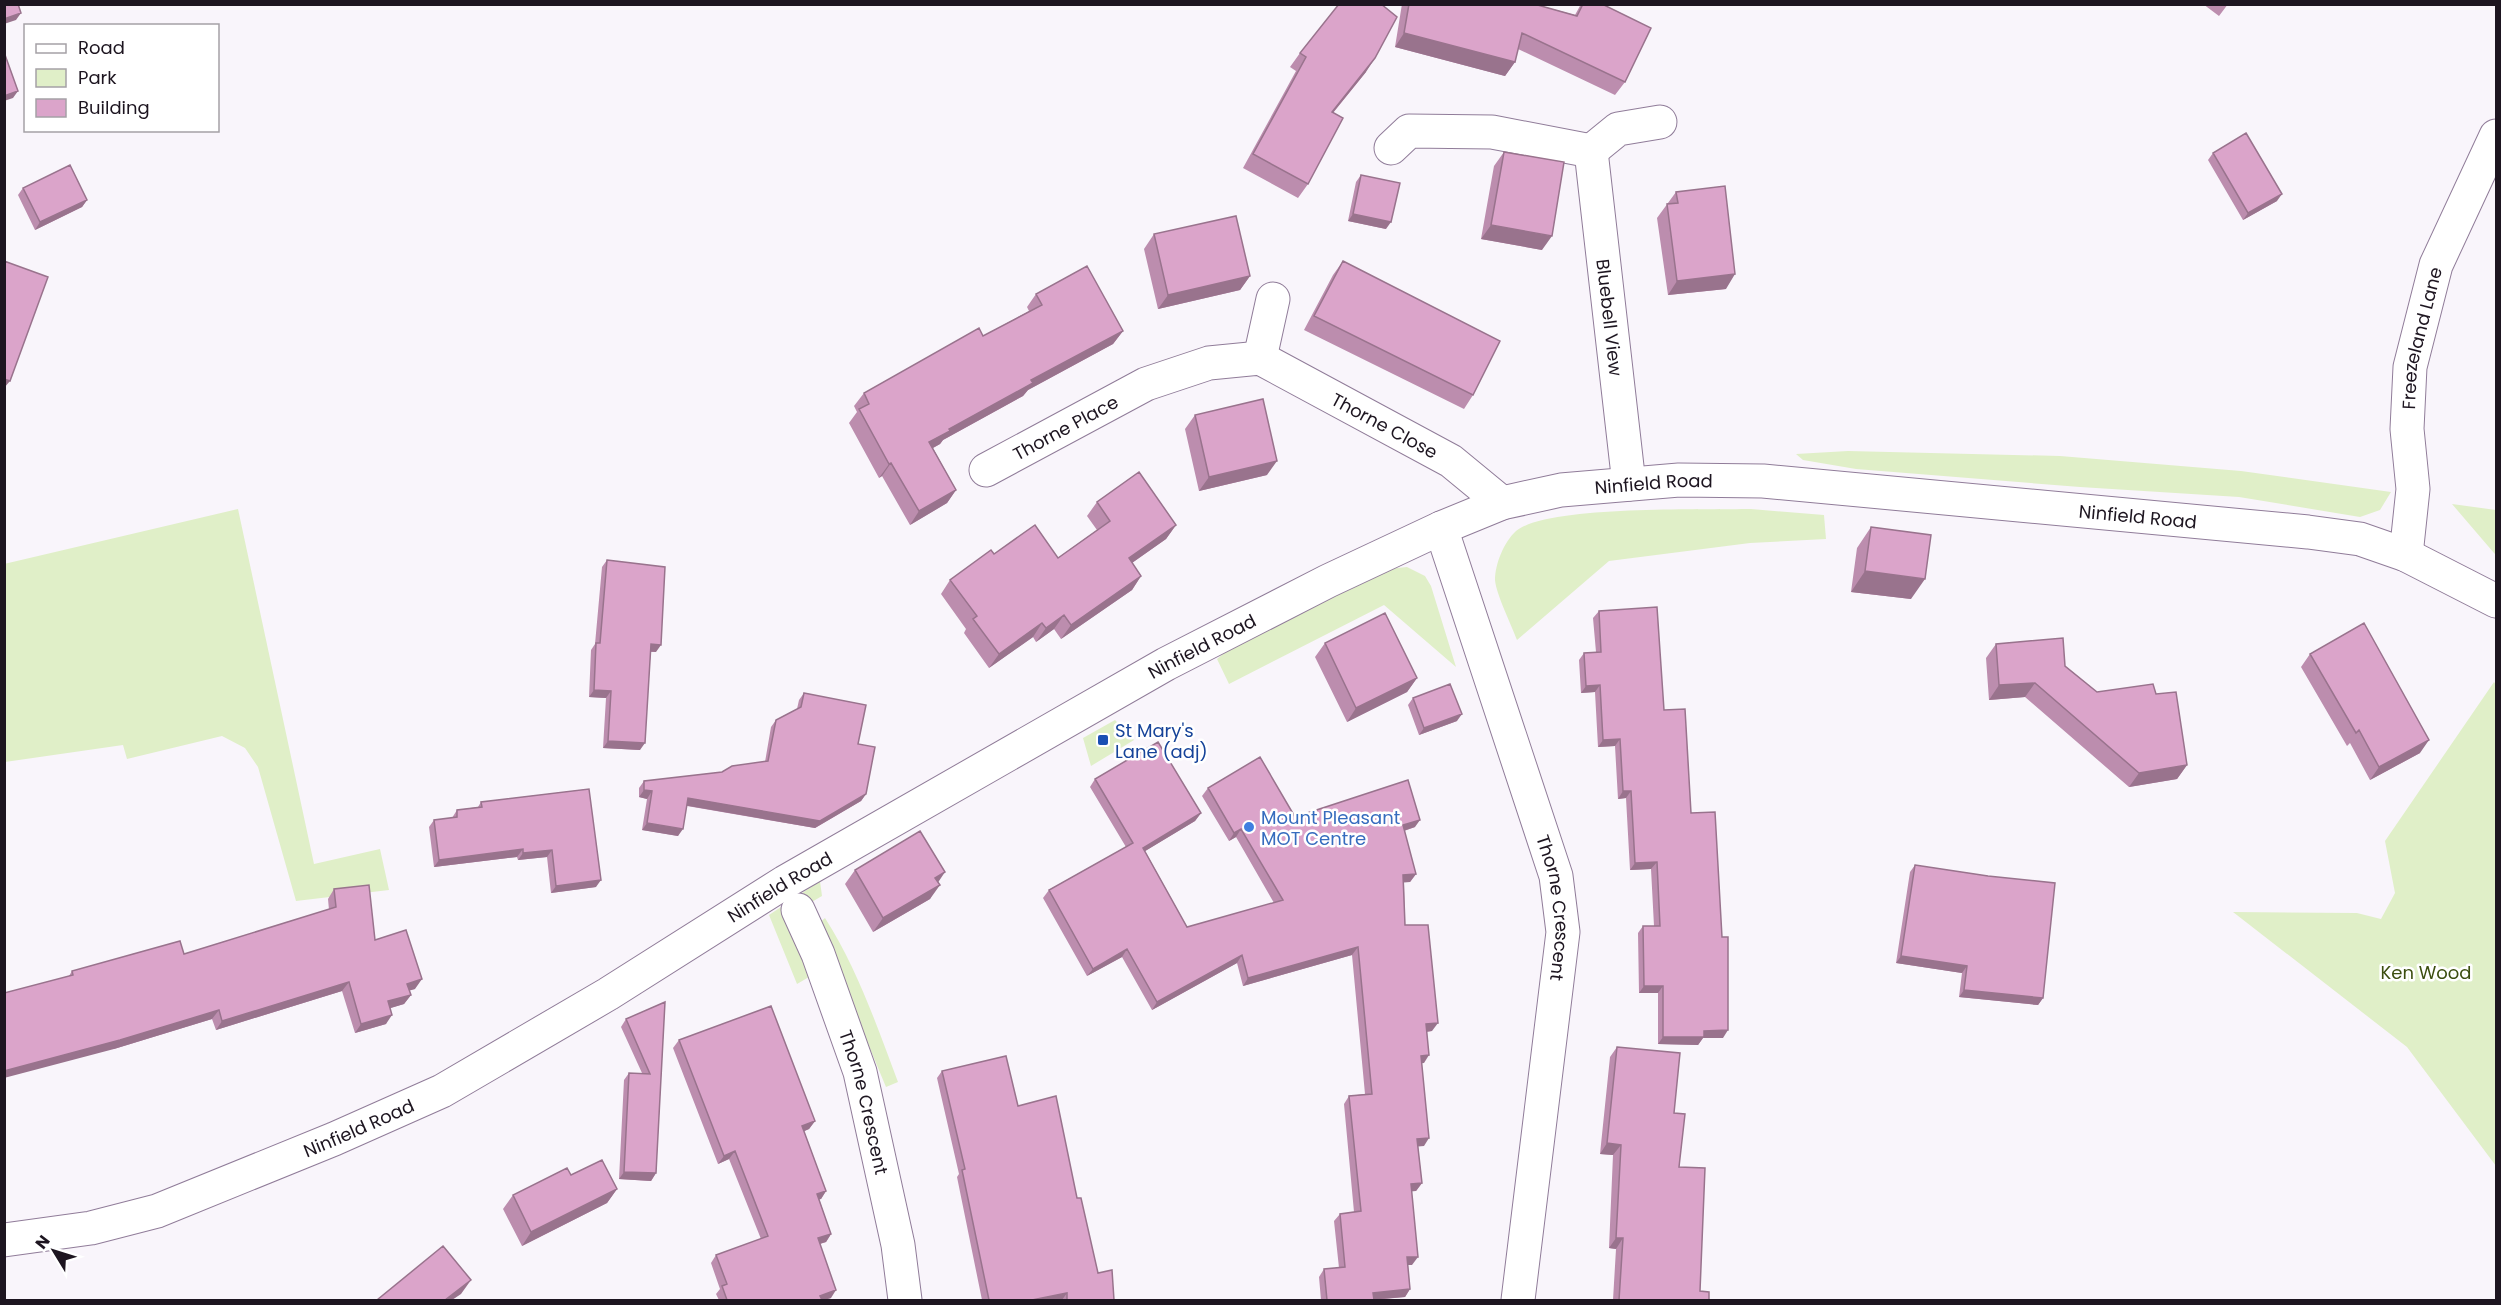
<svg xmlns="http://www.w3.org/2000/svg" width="2501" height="1305" font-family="Poppins,sans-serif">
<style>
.green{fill:#e0efc8}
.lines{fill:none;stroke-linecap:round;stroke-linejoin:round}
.minor-casing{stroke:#907c99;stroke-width:35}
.primary-casing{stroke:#907c99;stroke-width:35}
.minor{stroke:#fff;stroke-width:33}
.primary{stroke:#fff;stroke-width:33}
.wall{fill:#bc8dae}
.shaded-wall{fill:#99738d}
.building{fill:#dba4ca;stroke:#99738d;stroke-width:1.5}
.transit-dot{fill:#1a4fb4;stroke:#fff;stroke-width:2}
.shop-dot{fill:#3f7fe0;stroke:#fff;stroke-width:2}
.labels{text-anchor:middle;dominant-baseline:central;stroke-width:5;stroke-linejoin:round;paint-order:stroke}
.street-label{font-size:18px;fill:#1d1520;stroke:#fff}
.transit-label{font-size:18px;fill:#164399;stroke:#fff;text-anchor:start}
.shop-label{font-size:18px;fill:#366cbe;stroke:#fff;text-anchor:start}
.park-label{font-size:18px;fill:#3c4e0f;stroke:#fff}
</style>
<rect width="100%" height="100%" fill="#f9f5fb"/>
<path class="green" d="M 1848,451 L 2060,456 L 2241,471 L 2391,492 L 2380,510 L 2360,517 L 2239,497 L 2080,487 L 1856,469 L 1803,460 L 1796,454 Z
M 2452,504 L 2496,510 L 2496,555 L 2494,553 Z
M 238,509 L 314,864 L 380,849 L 389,890 L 296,901 L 258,767 L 245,748 L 222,736 L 127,759 L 123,745 L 5,762 L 4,564 Z
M 1751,509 L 1824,515 L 1826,539 L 1750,543 L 1609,561 L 1517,640 C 1512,626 1496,594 1495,580 C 1495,564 1504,542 1516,531 C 1548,505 1704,510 1751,509 Z
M 1407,567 L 1425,576 L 1431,586 L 1456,667 L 1384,605 L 1229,684 L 1217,659 L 1229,649 L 1388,569 Z
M 2494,682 L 2496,685 L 2496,1166 L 2407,1047 L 2233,912 L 2357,913 L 2381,919 L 2395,893 L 2385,841 Z
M 1115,720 L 1134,740 L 1091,766 L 1083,738 Z
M 820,881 L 822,896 L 798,910 L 809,977 L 797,984 L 769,915 Z
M 825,918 C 857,968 877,1026 898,1082 L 886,1087 L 818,924 Z"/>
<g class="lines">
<g class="minor-casing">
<g id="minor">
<path id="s1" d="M 1391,148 L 1409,131 L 1492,132 L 1591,151 L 1629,484"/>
<path d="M 1591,151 L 1618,129 L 1660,122"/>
<path d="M 1260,358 L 1273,299"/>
<path id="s2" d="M 986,470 L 1146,384 L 1209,363 L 1260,358 L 1451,461 L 1502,503"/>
<path id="s3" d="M 1441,528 L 1556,876 L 1563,932 L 1518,1300"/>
<path id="s4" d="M 2406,555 L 2413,489 L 2407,429 L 2410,367 L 2436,265 L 2496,136"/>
<path id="s5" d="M 798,910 L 818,954 L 860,1072 L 898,1245 L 905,1300"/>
</g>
</g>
<g class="primary-casing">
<g id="primary">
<path id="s6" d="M 4,1240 L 91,1228 L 157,1211 L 334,1139 L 442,1091 L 608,994 L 785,882 L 1166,664 L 1328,581 L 1441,528 L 1502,503 L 1561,490 L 1679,480 L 1763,481 L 2308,532 L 2360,539 L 2406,555 L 2496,601"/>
</g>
</g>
<use href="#minor" class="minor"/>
<use href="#primary" class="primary"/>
</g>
<path class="wall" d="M 1402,4 L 1534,4 L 1575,15 L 1581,4 L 1602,4 L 1625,82 L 1615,95 L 1518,49 L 1515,62 L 1505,76 L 1395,47 Z
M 2203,4 L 2228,4 L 2219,16 Z
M 1300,53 L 1366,72 L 1333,113 L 1308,184 L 1298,198 L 1243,168 L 1296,71 L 1290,67 Z
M 1504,152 L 1542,250 L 1481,239 L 1494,166 Z
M 2213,153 L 2277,201 L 2243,220 L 2208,160 Z
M 1361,175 L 1386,229 L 1348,221 L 1356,182 Z
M 23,188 L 87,200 L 82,207 L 35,230 L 18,195 Z
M 1676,192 L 1726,289 L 1668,295 L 1657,218 Z
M 1154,234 L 1250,276 L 1240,290 L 1158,309 L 1144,249 Z
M 1343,261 L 1473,395 L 1464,409 L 1304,330 L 1333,275 Z
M 1036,294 L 1123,331 L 1113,344 L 1028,390 L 1023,396 L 943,440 L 940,444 L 933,448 L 956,490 L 947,503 L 910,525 L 882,476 L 879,478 L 849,423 L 857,412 L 854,406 L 864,393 L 983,336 L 1029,311 L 1027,307 Z
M 1195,415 L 1267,475 L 1199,491 L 1185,429 Z
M 1097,502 L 1176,525 L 1166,539 L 1132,563 L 1141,576 L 1132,590 L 1061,639 L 1054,629 L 1036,642 L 1033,637 L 989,668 L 964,633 L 966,629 L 941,594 L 950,580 L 994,554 L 1058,558 L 1097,530 L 1087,516 Z
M 1871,527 L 1911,599 L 1851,592 L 1857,548 Z
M 607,560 L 656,652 L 651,652 L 640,750 L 603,748 L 606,698 L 589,697 L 591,650 L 595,644 L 602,567 Z
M 1599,611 L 1664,710 L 1691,813 L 1723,1038 L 1703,1038 L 1698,1045 L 1658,1044 L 1658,993 L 1639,993 L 1638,933 L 1643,926 L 1654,926 L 1651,869 L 1630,870 L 1626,798 L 1618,799 L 1615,746 L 1598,747 L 1595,692 L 1581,693 L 1579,660 L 1584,653 L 1596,652 L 1593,618 Z
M 1325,643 L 1417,678 L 1407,692 L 1347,722 L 1315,657 Z
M 1996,644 L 2065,666 L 2097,692 L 2156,694 L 2187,765 L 2177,779 L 2129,787 L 2025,697 L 1989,700 L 1986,658 Z
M 2310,654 L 2420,753 L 2370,780 L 2350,743 L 2347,746 L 2301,667 Z
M 804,693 L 858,744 L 866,794 L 861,801 L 815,828 L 687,806 L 678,836 L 642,830 L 647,799 L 639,797 L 639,788 L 644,781 L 722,772 L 765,762 L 771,727 L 776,720 L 797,709 L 799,700 Z
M 1413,698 L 1457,721 L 1419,735 L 1408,705 Z
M 1095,779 L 1201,813 L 1195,821 L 1145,851 L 1187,927 L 1274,903 L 1236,837 L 1229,841 L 1202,796 L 1208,788 L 1295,817 L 1415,827 L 1404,831 L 1416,874 L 1410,882 L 1404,882 L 1405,925 L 1432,1031 L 1427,1032 L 1424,1063 L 1422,1063 L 1424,1146 L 1418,1146 L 1422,1183 L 1416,1191 L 1411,1191 L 1412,1265 L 1408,1265 L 1410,1289 L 1405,1297 L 1374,1300 L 1321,1300 L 1319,1277 L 1324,1269 L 1339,1268 L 1334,1221 L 1340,1214 L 1354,1212 L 1344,1104 L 1349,1096 L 1365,1094 L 1352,955 L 1243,986 L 1237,963 L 1152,1010 L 1122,957 L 1087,976 L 1043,898 L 1049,890 L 1126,847 L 1090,787 Z
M 589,789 L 596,887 L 551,893 L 547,857 L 518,860 L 517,857 L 434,867 L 429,827 L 434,820 L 452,818 L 457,810 L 478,807 L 481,802 Z
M 1915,865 L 1988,876 L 2043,998 L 2038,1005 L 1959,997 L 1962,973 L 1896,963 L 1910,872 Z
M 855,870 L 938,882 L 930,899 L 873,932 L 845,884 Z
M 334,889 L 415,989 L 409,990 L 411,995 L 404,1004 L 390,1008 L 386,1024 L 355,1033 L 342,991 L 216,1030 L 212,1019 L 114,1049 L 69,976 L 72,971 L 184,954 L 329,910 L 328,899 Z
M 665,1002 L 656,1173 L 651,1181 L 619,1179 L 624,1080 L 629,1073 L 642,1073 L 621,1027 L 626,1019 Z
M 679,1040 L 815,1121 L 809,1129 L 804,1131 L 826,1191 L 821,1199 L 819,1199 L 831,1234 L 826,1242 L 820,1244 L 831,1298 L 824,1300 L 719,1300 L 716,1294 L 720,1289 L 711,1263 L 716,1255 L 761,1239 L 729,1159 L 718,1164 L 673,1048 Z
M 1617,1047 L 1674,1113 L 1679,1167 L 1700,1291 L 1709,1300 L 1613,1300 L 1616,1249 L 1609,1248 L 1613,1155 L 1600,1154 L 1610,1057 Z
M 942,1071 L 1018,1106 L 1077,1198 L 1098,1273 L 1114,1300 L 982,1300 L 957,1177 L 959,1174 L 937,1078 Z
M 571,1175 L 617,1189 L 607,1203 L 522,1246 L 503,1209 L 513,1195 Z"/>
<path class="shaded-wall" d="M 21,13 L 16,20 L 4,24 L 4,19 Z
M 1404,33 L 1515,62 L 1505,76 L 1395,47 Z
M 1375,58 L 1366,72 L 1322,126 L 1332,112 Z
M 18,91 L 13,98 L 4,101 L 4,96 Z
M 2282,194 L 2277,201 L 2243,220 L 2248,213 Z
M 87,200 L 82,207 L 35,230 L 40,222 Z
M 1353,214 L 1391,222 L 1386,229 L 1348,221 Z
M 1491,225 L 1552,236 L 1542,250 L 1481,239 Z
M 1735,274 L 1726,289 L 1668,295 L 1677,281 Z
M 1250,276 L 1240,290 L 1158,309 L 1168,295 Z
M 1123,331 L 1113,344 L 1028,390 L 1023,396 L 943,440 L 940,444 L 920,455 L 929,442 L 949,429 L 1031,380 Z
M 4,379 L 10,381 L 4,388 Z
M 1277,461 L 1267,475 L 1199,491 L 1209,477 Z
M 891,463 L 882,476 L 879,478 L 889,464 Z
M 956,490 L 947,503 L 910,525 L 919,511 Z
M 1176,525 L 1166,539 L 1119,572 L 1129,558 Z
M 1865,571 L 1925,579 L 1911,599 L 1851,592 Z
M 1141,576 L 1132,590 L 1061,639 L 1071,625 Z
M 1064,615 L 1054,629 L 1036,642 L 1046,628 Z
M 1042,623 L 1033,637 L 989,668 L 999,654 Z
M 651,644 L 661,645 L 656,652 L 646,651 Z
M 1417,678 L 1407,692 L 1347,722 L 1356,708 Z
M 2035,683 L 2025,697 L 1989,700 L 1999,685 Z
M 1600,685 L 1595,692 L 1581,693 L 1586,686 Z
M 594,690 L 611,691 L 606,698 L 589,697 Z
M 1462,714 L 1457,721 L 1419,735 L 1424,728 Z
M 1620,739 L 1615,746 L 1598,747 L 1603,740 Z
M 2429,740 L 2420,753 L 2370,780 L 2379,767 Z
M 608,741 L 645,743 L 640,750 L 603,748 Z
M 2187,765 L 2177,779 L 2129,787 L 2139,773 Z
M 644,790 L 652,791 L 647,799 L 639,797 Z
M 1623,791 L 1631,791 L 1626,798 L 1618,799 Z
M 866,794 L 861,801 L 815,828 L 683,805 L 688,798 Z
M 1201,813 L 1195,821 L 1137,856 L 1143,848 Z
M 1420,820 L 1415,827 L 1397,833 L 1403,825 Z
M 647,823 L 683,829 L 678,836 L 642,830 Z
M 1241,829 L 1236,837 L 1229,841 L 1234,833 Z
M 523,849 L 517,857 L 434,867 L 439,860 Z
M 552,850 L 547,857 L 518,860 L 523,853 Z
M 1657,862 L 1651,869 L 1630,870 L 1635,863 Z
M 945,872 L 935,887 L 935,878 Z
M 1416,874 L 1410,882 L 1398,883 L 1403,875 Z
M 601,880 L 596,887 L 551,893 L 556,886 Z
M 940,885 L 930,899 L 873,932 L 883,918 Z
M 1358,947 L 1352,955 L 1243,986 L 1248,978 Z
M 1127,949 L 1122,957 L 1087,976 L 1093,969 Z
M 1242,955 L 1237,963 L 1152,1010 L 1157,1002 Z
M 1901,956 L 1967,966 L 1962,973 L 1896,963 Z
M 422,979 L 415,989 L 401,993 L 407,984 Z
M 349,982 L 342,991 L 216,1030 L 222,1021 Z
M 1644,986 L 1663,986 L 1658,993 L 1639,993 Z
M 1964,990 L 2043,998 L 2038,1005 L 1959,997 Z
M 411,995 L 404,1004 L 381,1011 L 388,1001 Z
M 219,1010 L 212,1019 L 114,1049 L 4,1078 L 4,1071 Z
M 392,1015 L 386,1024 L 355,1033 L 361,1024 Z
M 1438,1023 L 1432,1031 L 1421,1032 L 1426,1024 Z
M 1728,1030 L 1723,1038 L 1703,1038 L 1698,1045 L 1658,1044 L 1663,1037 L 1704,1031 Z
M 1429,1055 L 1424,1063 L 1415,1064 L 1421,1056 Z
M 815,1121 L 809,1129 L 796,1135 L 802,1126 Z
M 1429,1138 L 1424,1146 L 1412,1147 L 1417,1139 Z
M 1607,1143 L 1621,1145 L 1613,1155 L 1600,1154 Z
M 735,1151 L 729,1159 L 718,1164 L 724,1156 Z
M 624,1172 L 656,1173 L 651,1181 L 619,1179 Z
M 1422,1183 L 1416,1191 L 1405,1192 L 1411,1184 Z
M 617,1189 L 607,1203 L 522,1246 L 531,1232 Z
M 826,1191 L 821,1199 L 812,1202 L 817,1194 Z
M 831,1234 L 826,1242 L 812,1246 L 818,1238 Z
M 1616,1238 L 1623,1238 L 1616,1249 L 1609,1248 Z
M 1407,1257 L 1418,1257 L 1412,1265 L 1402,1265 Z
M 471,1280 L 461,1294 L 452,1300 L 445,1300 Z
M 1410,1289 L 1405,1297 L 1368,1300 L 1373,1293 Z
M 836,1290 L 831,1298 L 824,1300 L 817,1300 L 820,1296 Z
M 1067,1293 L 1062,1300 L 1032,1300 Z"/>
<path class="building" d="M 4,4 L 18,4 L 21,13 L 4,19 Z
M 1339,4 L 1381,4 L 1397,17 L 1375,58 L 1332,112 L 1343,118 L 1308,184 L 1253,154 L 1306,57 L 1300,53 Z
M 1409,4 L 1534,4 L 1577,16 L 1583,4 L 1602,4 L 1651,28 L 1625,82 L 1522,33 L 1515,62 L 1404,33 Z
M 4,52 L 18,91 L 4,96 Z
M 2246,133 L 2282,194 L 2248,213 L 2213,153 Z
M 1504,152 L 1564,162 L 1552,236 L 1491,225 Z
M 70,165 L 87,200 L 40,222 L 23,188 Z
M 1361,175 L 1400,183 L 1391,222 L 1353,214 Z
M 1725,186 L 1735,274 L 1677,281 L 1667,204 L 1678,203 L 1676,192 Z
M 1236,216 L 1250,276 L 1168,295 L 1154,234 Z
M 4,261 L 48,277 L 10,381 L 4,379 Z
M 1343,261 L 1500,341 L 1473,395 L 1314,316 Z
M 1087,266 L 1123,331 L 1031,380 L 1033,383 L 949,429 L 950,431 L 929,442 L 956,490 L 919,511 L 891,463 L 889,464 L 859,409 L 869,404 L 864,393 L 979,328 L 983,336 L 1042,305 L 1036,294 Z
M 1263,399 L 1277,461 L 1209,477 L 1195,415 Z
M 1139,472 L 1176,525 L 1129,558 L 1141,576 L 1071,625 L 1064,615 L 1046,628 L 1042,623 L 999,654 L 973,619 L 977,616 L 950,580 L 991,550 L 994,554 L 1035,525 L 1058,558 L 1110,521 L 1097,502 Z
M 1871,527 L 1931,535 L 1925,579 L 1865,571 Z
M 607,560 L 665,567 L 661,645 L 651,644 L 645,743 L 608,741 L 611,691 L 594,690 L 596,643 L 600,643 Z
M 1657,607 L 1664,710 L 1685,709 L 1691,813 L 1715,812 L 1722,937 L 1728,937 L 1728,1030 L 1704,1031 L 1704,1037 L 1663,1037 L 1663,986 L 1644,986 L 1643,926 L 1660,926 L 1657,862 L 1635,863 L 1631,791 L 1623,791 L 1620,739 L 1603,740 L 1600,685 L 1586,686 L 1584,653 L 1601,652 L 1599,611 Z
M 1385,613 L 1417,678 L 1356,708 L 1325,643 Z
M 2364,623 L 2429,740 L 2379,767 L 2359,730 L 2356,733 L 2310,654 Z
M 2063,638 L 2065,666 L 2097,692 L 2153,684 L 2156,694 L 2176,692 L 2187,765 L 2139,773 L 2035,683 L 1999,685 L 1996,644 Z
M 1450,684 L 1462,714 L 1424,728 L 1413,698 Z
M 804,693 L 866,705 L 858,744 L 875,747 L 866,794 L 820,821 L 688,798 L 683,829 L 647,823 L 652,791 L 644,790 L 644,781 L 722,772 L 732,766 L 768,761 L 776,720 L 801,707 Z
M 1158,742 L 1201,813 L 1143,848 L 1187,927 L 1283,900 L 1241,829 L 1234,833 L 1208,788 L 1260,757 L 1295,817 L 1408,780 L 1420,820 L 1403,825 L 1416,874 L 1403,875 L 1405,925 L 1428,925 L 1438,1023 L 1426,1024 L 1429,1055 L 1421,1056 L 1429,1138 L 1417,1139 L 1422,1183 L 1411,1184 L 1418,1257 L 1407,1257 L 1410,1289 L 1373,1293 L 1374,1300 L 1327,1300 L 1324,1269 L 1345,1267 L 1340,1214 L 1361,1211 L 1349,1096 L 1372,1094 L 1358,947 L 1248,978 L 1242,955 L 1157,1002 L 1127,949 L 1093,969 L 1049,890 L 1133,843 L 1095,779 Z
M 589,789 L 601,880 L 556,886 L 552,850 L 523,853 L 523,849 L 439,860 L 434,820 L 457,817 L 457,810 L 482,807 L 481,802 Z
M 920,831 L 945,872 L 935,878 L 940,885 L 883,918 L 855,870 Z
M 1915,865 L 1988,876 L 2055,883 L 2043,998 L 1964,990 L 1967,966 L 1901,956 Z
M 369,885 L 375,940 L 406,930 L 422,979 L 407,984 L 411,995 L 388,1001 L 392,1015 L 361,1024 L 349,982 L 222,1021 L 219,1010 L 120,1040 L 4,1071 L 4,993 L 73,975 L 72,971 L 180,941 L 184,954 L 336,907 L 334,889 Z
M 665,1002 L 656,1173 L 624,1172 L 629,1073 L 650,1074 L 626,1019 Z
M 771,1006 L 815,1121 L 802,1126 L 826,1191 L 817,1194 L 831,1234 L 818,1238 L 836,1290 L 820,1296 L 822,1300 L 727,1300 L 722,1286 L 727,1284 L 716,1255 L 768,1236 L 735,1151 L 724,1156 L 679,1040 Z
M 1617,1047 L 1680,1053 L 1674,1113 L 1685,1114 L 1679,1167 L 1705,1168 L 1700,1291 L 1709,1292 L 1709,1300 L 1619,1300 L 1623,1238 L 1616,1238 L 1621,1145 L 1607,1143 Z
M 1006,1056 L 1018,1106 L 1056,1096 L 1077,1198 L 1081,1198 L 1098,1273 L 1112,1270 L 1114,1300 L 1067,1300 L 1067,1293 L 1032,1300 L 989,1300 L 962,1170 L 965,1169 L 942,1071 Z
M 602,1160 L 617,1189 L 531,1232 L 513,1195 L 567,1168 L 571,1175 Z
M 443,1246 L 471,1280 L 445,1300 L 377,1300 Z"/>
<rect class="transit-dot" x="1097" y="734" width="12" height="12" rx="3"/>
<circle class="shop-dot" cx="1249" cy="827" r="6"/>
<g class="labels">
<g class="street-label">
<text stroke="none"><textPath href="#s1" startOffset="376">Bluebell View</textPath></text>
<text stroke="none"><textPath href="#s4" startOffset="219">Freezeland Lane</textPath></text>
<text stroke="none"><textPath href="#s2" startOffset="441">Thorne Close</textPath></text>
<text stroke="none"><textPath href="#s2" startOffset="90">Thorne Place</textPath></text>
<text stroke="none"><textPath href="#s6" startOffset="1832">Ninfield Road</textPath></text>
<text stroke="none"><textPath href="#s6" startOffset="2318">Ninfield Road</textPath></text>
<text stroke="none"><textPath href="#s6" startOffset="1346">Ninfield Road</textPath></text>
<text stroke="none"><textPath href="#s6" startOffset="860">Ninfield Road</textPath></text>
<text stroke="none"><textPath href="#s3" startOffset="398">Thorne Crescent</textPath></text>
<text stroke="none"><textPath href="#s5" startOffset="204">Thorne Crescent</textPath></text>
<text stroke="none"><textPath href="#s6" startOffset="374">Ninfield Road</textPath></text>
</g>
<g class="transit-label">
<text x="1115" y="730">St Mary's<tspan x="1115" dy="21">Lane (adj)</tspan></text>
</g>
<g class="shop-label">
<text x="1261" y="817">Mount Pleasant<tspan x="1261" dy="21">MOT Centre</tspan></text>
</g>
<g class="park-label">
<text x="2426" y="972">Ken Wood</text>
</g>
</g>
<rect width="2501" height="1305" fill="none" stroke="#1d1520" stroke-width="12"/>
<rect x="24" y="24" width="195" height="108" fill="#ffffff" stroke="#a5a1a6" stroke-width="1.5"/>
<rect x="36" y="44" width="30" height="9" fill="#ffffff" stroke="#a5a1a6" stroke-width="1.5"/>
<text x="78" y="54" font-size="18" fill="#1d1520">Road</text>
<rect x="36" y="69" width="30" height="18" fill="#e0efc8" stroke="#a5a1a6" stroke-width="1.5"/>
<text x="78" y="84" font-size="18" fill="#1d1520">Park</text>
<rect x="36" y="99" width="30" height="18" fill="#dba4ca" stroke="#a5a1a6" stroke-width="1.5"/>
<text x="78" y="114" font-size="18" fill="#1d1520">Building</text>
<g transform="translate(54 1251) rotate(308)" stroke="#ffffff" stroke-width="4.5" paint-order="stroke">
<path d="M0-4.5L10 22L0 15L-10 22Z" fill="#1d1520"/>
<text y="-9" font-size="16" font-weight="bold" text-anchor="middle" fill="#1d1520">N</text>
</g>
</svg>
